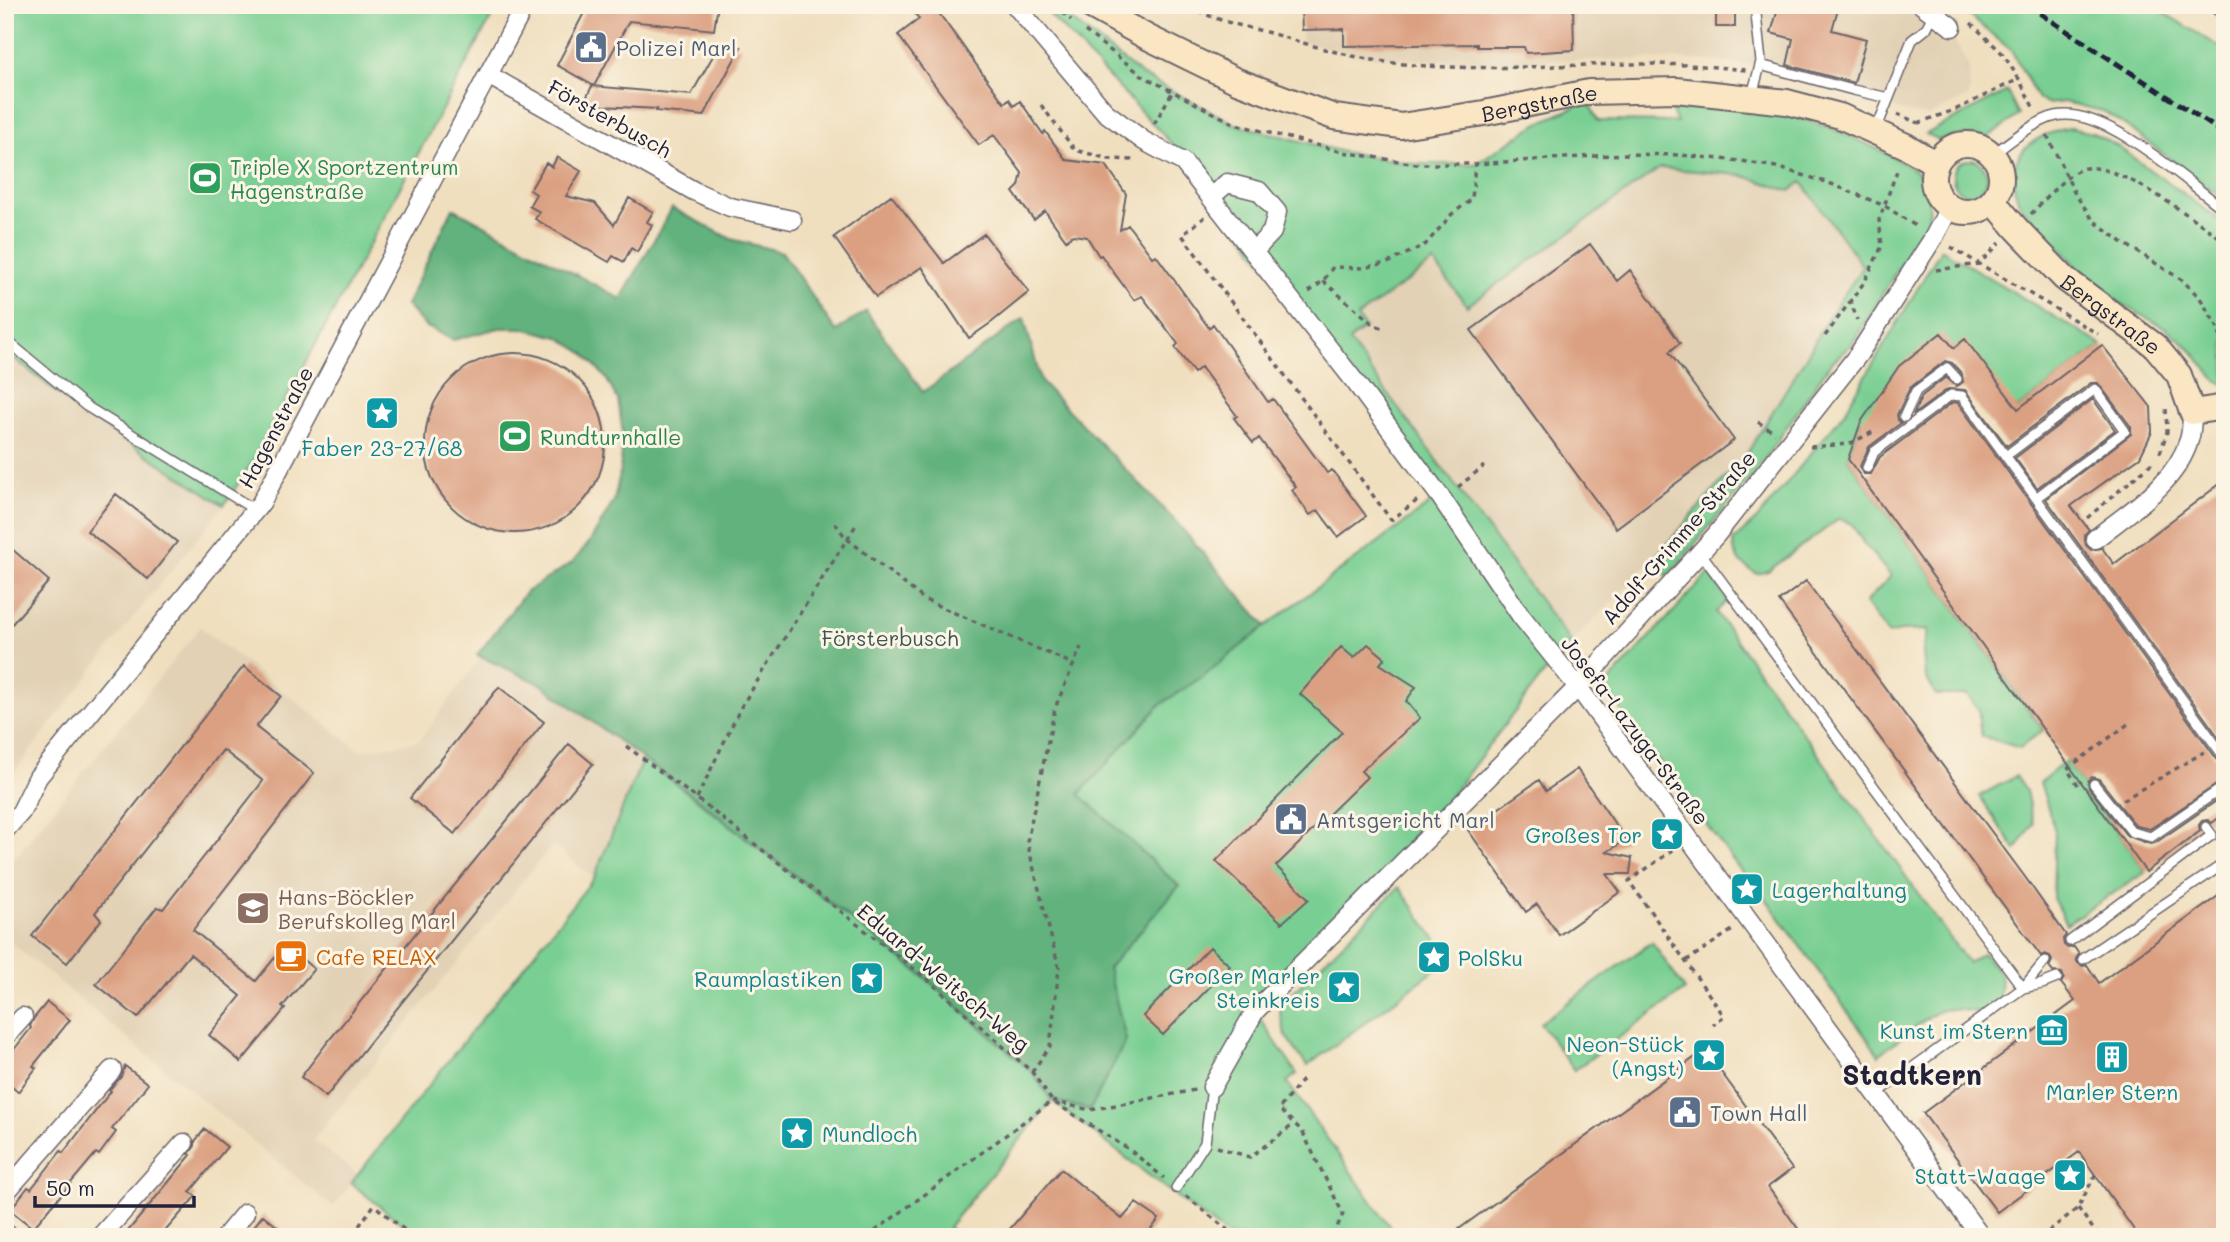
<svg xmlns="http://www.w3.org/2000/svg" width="2230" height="1242" font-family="Mali,sans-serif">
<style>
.built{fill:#e2d1b5}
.green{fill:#79cf93;stroke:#4e7867;stroke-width:2}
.forest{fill:#62b27d;stroke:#426a5c;stroke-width:2}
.building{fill:#dba082}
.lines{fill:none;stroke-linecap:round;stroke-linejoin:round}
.lane-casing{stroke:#6a6469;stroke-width:12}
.street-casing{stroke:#6a6469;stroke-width:21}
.secondary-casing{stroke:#6a6469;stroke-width:28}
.path{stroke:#6a6469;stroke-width:3.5;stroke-dasharray:5 5;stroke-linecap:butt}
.lane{stroke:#fff;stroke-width:9}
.street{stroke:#fff;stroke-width:18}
.secondary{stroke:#fbe6c4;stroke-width:24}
.rail{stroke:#22223b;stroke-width:5;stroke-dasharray:10 5;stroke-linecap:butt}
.labels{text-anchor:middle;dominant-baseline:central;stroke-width:6;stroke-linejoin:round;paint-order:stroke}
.service-label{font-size:21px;fill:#4e5e75;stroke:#fcf5e5;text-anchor:start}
.street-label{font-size:21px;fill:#22223b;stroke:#fcf5e5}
.leisure-label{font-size:21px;fill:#27864d;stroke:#fcf5e5;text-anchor:start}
.culture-label{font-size:21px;fill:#0d838f;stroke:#fcf5e5;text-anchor:end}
.park-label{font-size:21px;fill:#3c5655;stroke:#fcf5e5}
.education-label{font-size:21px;fill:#785e54;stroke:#fcf5e5;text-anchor:start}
.food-label{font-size:21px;fill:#c56008;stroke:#fcf5e5;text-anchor:start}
.district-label{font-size:28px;font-weight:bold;fill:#22223b;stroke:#fcf5e5}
</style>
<rect width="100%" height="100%" fill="#fcf5e5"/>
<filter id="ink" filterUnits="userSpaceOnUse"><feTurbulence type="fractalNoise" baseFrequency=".0143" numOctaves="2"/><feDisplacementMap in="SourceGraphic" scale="14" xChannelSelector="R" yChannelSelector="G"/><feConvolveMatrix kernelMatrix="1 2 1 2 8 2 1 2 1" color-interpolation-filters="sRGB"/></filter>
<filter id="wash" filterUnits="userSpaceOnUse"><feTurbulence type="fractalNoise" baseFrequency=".00686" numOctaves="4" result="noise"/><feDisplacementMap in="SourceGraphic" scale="28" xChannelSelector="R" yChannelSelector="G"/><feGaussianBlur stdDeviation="1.57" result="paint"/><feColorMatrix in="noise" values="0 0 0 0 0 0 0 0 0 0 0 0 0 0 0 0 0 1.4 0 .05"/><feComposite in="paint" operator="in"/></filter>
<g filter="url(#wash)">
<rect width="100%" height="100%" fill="#f0dfbf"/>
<path class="built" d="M 1301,5 L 1902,5 L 1953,40 L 1959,48 L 1969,68 L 1970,90 L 1968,97 L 1928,116 L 1903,112 L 1862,91 L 1775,66 L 1681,59 L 1535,60 L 1480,64 L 1363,56 L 1301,42 Z
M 1660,168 L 1741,175 L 1789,191 L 1802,182 L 1863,267 L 1825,322 L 1812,347 L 1748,452 L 1650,563 L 1571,643 L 1348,340 L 1365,329 L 1357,317 L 1434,262 L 1467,305 Z
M 5,351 L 80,412 L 224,505 L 125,628 L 5,784 Z
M 200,627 L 360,751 L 419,741 L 488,648 L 643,758 L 594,878 L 552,845 L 313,1140 L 358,1175 L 333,1207 L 5,938 L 5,870 Z"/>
<path class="green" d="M 5,5 L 498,5 L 252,463 L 224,505 L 80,411 L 5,351 Z
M 1956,5 L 2151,5 L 2225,50 L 2225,200 L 2129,128 L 2103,111 L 2064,102 L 2047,104 L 2038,99 L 2011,50 Z
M 1048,13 L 1070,19 L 1143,76 L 1235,124 L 1343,152 L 1416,164 L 1475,164 L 1537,124 L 1588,101 L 1598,121 L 1677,122 L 1667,102 C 1707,105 1747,106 1786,114 C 1818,122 1848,134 1877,149 C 1890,155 1908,163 1918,174 C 1930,187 1930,204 1928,220 L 1851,345 L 1830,364 L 1757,470 L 1668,576 L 1650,563 L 1748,452 L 1812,347 L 1825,322 L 1863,267 L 1802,182 L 1790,191 L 1741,175 L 1660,168 L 1467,306 L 1434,262 L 1357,317 L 1365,328 L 1349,341 L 1571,643 L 1542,676 L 1399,864 L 1255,1011 L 1297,1074 L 1287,1082 L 1397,1237 L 1229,1237 L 1052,1101 L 948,1227 L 959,1237 L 418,1237 L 351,1183 L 594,878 L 643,758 L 927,979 L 1032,1072 L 1052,1101 L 1090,1110 L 1124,1034 L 1108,968 L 1179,886 L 1079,794 L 1161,704 L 1439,497 L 1186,159 Z
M 2007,91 L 2019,115 L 1987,138 C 1968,134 1955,135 1937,140 L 1926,134 Z
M 2070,128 L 2093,133 L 2117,146 L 2225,224 L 2225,385 L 2214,378 L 2189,347 L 2166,328 L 2121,304 L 2089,279 L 2022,208 C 1998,163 2026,136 2070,128 Z
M1953 177a17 17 0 1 1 34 0a17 17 0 1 1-34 0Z
M 1941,249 L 2102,345 L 2018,409 L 1954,348 L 1861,422 L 1848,459 L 2043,730 L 2020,748 L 1982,736 L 1979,723 L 1979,710 L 1967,695 L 1936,695 L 1925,675 L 1923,650 L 1928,630 L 1901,631 L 1888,634 L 1865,603 L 1891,576 L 1864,544 L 1852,524 L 1839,519 L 1768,571 L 1757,574 C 1741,564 1734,560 1733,541 L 1759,517 L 1844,413 Z
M 1709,573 L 1728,600 L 1716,612 L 1968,963 L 1983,953 L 2001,975 L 1999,998 L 1987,1012 C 1971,1013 1958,1007 1943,1010 C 1930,1012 1892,1045 1879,1055 L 1753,881 L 1747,879 L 1604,687 Z
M 2066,761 L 2146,872 L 2066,924 L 2053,898 L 2055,831 L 2040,782 Z
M 2016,776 L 2026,791 L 2033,824 L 2016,850 L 1979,796 Z
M 1399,887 L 1450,959 L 1307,1066 L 1285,1035 L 1279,1006 Z
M 1652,942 L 1685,990 L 1574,1070 L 1540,1023 Z"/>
<path class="forest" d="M 453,208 L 621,299 L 672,208 L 731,239 L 782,252 L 836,331 L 866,311 L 923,392 L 1024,318 L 1041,382 L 1177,523 L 1266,626 L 1202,677 L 1161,704 L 1079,794 L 1179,886 L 1108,968 L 1126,1040 L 1090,1110 L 1052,1101 L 1032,1072 L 927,979 L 696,798 L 541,684 L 477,655 L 526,592 L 573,562 L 589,543 L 614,501 L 620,473 L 623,434 L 618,400 L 606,378 L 585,354 L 559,337 L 522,328 L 499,328 L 453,340 L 425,326 L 406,305 Z"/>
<g id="blocks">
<path class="building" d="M 588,5 L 718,5 L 714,30 L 629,21 L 594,86 L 557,65 Z
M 909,5 L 933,5 L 1004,103 L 1009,99 L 1014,106 L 1020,101 L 1043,134 L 1045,131 L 1066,160 L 1106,165 L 1126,194 L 1120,230 L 1128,225 L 1152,257 L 1156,255 L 1209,328 L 1213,324 L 1268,402 L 1273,399 L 1327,473 L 1332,470 L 1366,516 L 1338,537 L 1318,510 L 1310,515 L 1292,490 L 1296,487 L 1259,438 L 1253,443 L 1234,418 L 1237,416 L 1201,367 L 1194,373 L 1175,347 L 1178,344 L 1142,296 L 1134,300 L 1101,255 L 1099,256 L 1087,237 L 1073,235 L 1066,240 L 1045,211 L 1034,220 L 1013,192 L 1019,186 L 1022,173 L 994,135 L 979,145 L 898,35 L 919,19 Z
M 1301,5 L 1573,5 L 1574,50 L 1526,53 L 1524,47 L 1477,47 L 1477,44 L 1344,46 L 1344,29 L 1302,30 Z
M 1716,5 L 1735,5 L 1735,27 L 1716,27 Z
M 1779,5 L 1839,5 L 1832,30 L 1866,39 L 1854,83 L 1787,65 L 1793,39 L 1771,33 Z
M 718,47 L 741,47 L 704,116 L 656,111 L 657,109 L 583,105 L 592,86 L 691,95 Z
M 557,157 L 581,171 L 566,196 L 595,203 L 614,225 L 629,198 L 653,212 L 647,222 L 652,225 L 637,252 L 631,248 L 624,262 L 613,256 L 609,262 L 535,219 L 540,212 L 529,206 L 536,194 L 530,190 L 546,163 L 552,167 Z
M 891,195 L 944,263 L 984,234 L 1029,292 L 992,322 L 969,338 L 922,267 L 876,297 L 834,237 Z
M 1590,244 L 1617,281 L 1630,270 L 1680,343 L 1669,352 L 1734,440 L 1616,528 L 1471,330 Z
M 1941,333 L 1954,348 L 1965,339 L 2018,409 L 2102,345 L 2151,407 L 2152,432 L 2140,457 L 2071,506 L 2089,530 L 2084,535 L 2086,545 L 2091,550 L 2102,548 L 2114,564 L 2225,480 L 2225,746 L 2046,499 L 2131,434 L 2131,427 L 2098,383 L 2091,383 L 2007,446 L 1965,390 L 1948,389 L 1913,415 L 1922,396 L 1946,377 L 1956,386 L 1963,382 L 1962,374 L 1952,363 L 1945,361 L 1910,388 L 1897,415 L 1898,420 L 1901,423 L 1869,447 L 1860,466 L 1864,474 L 1871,474 L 1880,457 L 1953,402 L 1958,403 L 2219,762 L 2225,765 L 2225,779 L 2150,829 L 2136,826 L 2099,779 L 2092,777 L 2088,781 L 2089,788 L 2127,836 L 2150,844 L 2155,843 L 2225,795 L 2225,813 L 2212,823 L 2208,820 L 2202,821 L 2199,825 L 2200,831 L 2146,872 L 1848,459 L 1861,422 L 1899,366 Z
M425 443a90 90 0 1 1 180 0a90 90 0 1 1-180 0Z
M 2093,399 L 2115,430 L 2037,488 L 2015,458 Z
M 116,494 L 177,542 L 148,579 L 87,531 Z
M 5,543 L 49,581 L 5,632 Z
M 1806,581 L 2025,877 L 2066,935 L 2063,939 L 2064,945 L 2068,948 L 2074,947 L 2079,954 L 2076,959 L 2078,963 L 2083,966 L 2087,965 L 2099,983 L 2225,891 L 2225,1237 L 2139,1237 L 2079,1152 L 1997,1212 L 1923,1113 L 2075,1001 L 2061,983 L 2064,978 L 2062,973 L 2053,972 L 2049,967 L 2052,961 L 2050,956 L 2045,954 L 2041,956 L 1779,601 Z
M 1368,644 L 1385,658 L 1380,664 L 1416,687 L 1406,701 L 1420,718 L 1361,771 L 1367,777 L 1276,866 L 1309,899 L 1282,923 L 1216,861 L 1342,732 L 1300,694 L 1341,647 L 1354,658 Z
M 244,666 L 281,696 L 256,727 L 314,773 L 193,930 L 256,981 L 285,945 L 314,969 L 282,1007 L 285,1009 L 241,1062 L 209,1035 L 241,996 L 190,954 L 138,1018 L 96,984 L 157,907 L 163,909 L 263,781 L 223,750 L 95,913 L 101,920 L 67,963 L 32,936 Z
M 499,687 L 544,722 L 455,834 L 410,798 Z
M 569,744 L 593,764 L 326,1097 L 301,1077 L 326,1044 Z
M 1577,769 L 1626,840 L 1607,852 L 1632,858 L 1630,874 L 1607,874 L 1620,892 L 1559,935 L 1537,904 L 1526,912 L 1468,830 L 1539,780 L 1546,791 Z
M 1210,947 L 1230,966 L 1163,1035 L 1143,1016 Z
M 47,1002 L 70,1020 L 33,1066 L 36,1068 L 18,1092 L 5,1081 L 5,1061 L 31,1028 L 30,1026 L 34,1018 Z
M 1705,1050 L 1792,1169 L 1768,1187 L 1804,1237 L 1448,1237 Z
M 125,1066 L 148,1084 L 112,1129 L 116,1132 L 99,1155 L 96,1153 L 33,1228 L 10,1210 L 28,1187 L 31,1189 L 61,1151 L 63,1153 L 111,1091 L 109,1090 L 121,1077 Z
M 205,1129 L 227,1147 L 190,1192 L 196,1196 L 160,1237 L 123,1237 L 191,1155 L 189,1154 L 195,1146 L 195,1141 Z
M 1061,1169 L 1122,1219 L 1136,1203 L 1159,1219 L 1145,1237 L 1003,1237 Z
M 263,1215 L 290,1237 L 246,1237 Z"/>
</g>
</g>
<g filter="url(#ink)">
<use href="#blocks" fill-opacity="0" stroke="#6a6469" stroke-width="2"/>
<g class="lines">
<g class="lane-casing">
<path id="lane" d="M 1760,65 L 1853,90 L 1889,98
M 1752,95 L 1761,62 L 1755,5
M 1876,130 L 1912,40 L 1926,29 L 1934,13
M 1992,155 C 2008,143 2036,120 2056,116 C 2105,106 2186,181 2225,210
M 5,339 L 86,406 L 255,510
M 1904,417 L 1916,391 L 1947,368 L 1957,379
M 2011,452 L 2095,389 L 2125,431 L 2041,494
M 1867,468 L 1874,452 L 1951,395 L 1962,396 L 2225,758
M 1700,552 L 2023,988
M 2094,784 L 2132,832 L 2151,837 L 2225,786
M 2070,941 L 2212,835 L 2206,827
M 2083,959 L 2225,863
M 2023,988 L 2042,984 L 2057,978
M 1876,1094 L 2023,988 L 2045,961
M 1176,1188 L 1205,1143 L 1212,1087"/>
</g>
<g class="street-casing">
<path id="street" d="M 1015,5 L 1105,112 L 1144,141 L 1183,162 L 1356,383 L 1442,499 L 1521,616 L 1578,687 L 1981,1237
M 1922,5 L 1952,27
M 2218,5 L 2225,10
M 488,75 L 694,191 L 730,207 L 792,220
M 1211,197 L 1227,183 L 1259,191 L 1277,212 L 1272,232 L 1253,252
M 2095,539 C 2130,511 2176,484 2189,440 C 2192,431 2192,421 2192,412
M 5,830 L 21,812 L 38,777 L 261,503 L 525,5
M 5,1037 L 23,1017
M 1212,1087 L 1255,1011 L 1578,687 L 1716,535 L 1858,355 L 1934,237 L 1949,208
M 5,1193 L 112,1070
M 5,1233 L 11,1237
M 100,1237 L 184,1143
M 225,1237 L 245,1213"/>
</g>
<g class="secondary-casing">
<g id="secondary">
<path id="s1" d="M 1089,5 L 1147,37 L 1237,81 L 1334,117 L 1401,126 L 1484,113 L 1589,92 L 1676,90 L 1787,102 L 1840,116 L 1906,146 L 1936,164"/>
<circle cx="1967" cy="178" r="34"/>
<path id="s2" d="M 1993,201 L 2016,228 L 2064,278 L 2155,346 L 2179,375 L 2192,412 L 2225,407"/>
</g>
</g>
<path class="path" d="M 1055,5 L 1071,20
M 1190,5 C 1212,21 1244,26 1270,33 C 1306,44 1342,55 1379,61 C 1481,76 1584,60 1687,65 C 1707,66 1726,68 1746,70
M 1971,23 L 2003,54 L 2019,79 L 2034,109
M 1085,31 L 1143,76 L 1235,124 L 1343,152 L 1416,164 L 1475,164 L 1625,154 L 1680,155 L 1741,161 L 1776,167 L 1829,183 L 1885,206 L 1917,227
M 1041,105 L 1075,150 L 1109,159 L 1135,160
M 1897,114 L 1918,123
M 1918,123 L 1957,109 L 2019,79
M 1154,124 L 1173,91
M 2047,135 L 2075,194 L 2094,221 L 2122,242 L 2182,280 L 2200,298 L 2218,328 L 2225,354
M 2031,214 C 2045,200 2061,179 2079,170 C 2109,154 2198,223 2225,241
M 1205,217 L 1182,235 L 1391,520 L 1418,500
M 1951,247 L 2098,334
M 1936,270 L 1979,264 L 2000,243
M 1323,281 L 1372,323 L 1385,330
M 1309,292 L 1323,281 L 1333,267 L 1363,268 L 1390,262 L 1426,244 L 1452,214 L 1472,199 L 1475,164
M 1850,299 L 1857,320
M 1825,336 L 1865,281 L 1882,246 L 1879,220 L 1898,168
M 1758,422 L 1775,433
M 1810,447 L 1849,444 L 1873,432
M 2160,453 L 2167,432 L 2166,409
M 1458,487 L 1484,466
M 2087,518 L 2153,462
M 835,523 L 846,538 L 925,600 L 1073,664
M 626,746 L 696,798 L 927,979 L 1032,1072 L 1052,1101 L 1130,1150 L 1164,1178
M 2078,785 L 2067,769 L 2128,724
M 697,798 L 741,707 L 856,525
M 2123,800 L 2204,752
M 1673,850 L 1629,881 L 1724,1016 L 1713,1025
M 1686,961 L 1734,929
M 1032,1072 L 1050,1046 L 1059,968 L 1027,842 L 1055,708 L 1081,647
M 1302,1080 L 1279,1109 L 1302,1131 L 1343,1214 L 1334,1234 L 1336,1237
M 1217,1147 L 1250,1157 L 1293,1125
M 1186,1196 L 1236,1237
M 2078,1208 L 2099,1237
M 359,1226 L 374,1205 L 413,1237
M 867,1237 L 1052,1101 L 1090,1110 L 1195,1090
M 2041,1237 L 2078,1208 L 2095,1175"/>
<use href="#lane" class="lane"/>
<use href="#street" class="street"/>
<use href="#secondary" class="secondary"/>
<path class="rail" d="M 2027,5 L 2225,134"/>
</g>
</g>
<defs>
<g id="civic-square" transform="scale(1.75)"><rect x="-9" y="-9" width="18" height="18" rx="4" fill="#5c6f8a" stroke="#fcf5e5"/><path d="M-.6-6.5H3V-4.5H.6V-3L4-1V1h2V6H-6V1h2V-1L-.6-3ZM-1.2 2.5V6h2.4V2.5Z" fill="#fff"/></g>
<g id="stadium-square" transform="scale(1.75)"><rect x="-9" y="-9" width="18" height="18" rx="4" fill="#2e9e5b" stroke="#fcf5e5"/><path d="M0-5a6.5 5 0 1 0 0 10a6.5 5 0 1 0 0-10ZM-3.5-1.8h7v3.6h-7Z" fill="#fff"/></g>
<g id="sight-square" transform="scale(1.75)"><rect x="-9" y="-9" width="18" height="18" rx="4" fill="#0f9aa8" stroke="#fcf5e5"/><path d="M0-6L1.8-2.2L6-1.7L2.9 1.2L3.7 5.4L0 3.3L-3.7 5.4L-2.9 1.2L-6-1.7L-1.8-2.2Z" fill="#fff"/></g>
<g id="school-square" transform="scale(1.75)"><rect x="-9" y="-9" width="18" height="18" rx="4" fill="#8d6e63" stroke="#fcf5e5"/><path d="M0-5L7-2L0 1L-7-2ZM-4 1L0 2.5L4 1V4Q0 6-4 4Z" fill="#fff"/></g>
<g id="cafe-square" transform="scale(1.75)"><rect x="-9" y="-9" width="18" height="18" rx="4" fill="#e8710a" stroke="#fcf5e5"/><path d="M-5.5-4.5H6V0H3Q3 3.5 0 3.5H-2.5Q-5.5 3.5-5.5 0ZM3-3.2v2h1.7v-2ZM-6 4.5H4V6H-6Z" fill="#fff"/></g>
<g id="museum-square" transform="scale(1.75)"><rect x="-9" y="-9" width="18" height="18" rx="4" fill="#0f9aa8" stroke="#fcf5e5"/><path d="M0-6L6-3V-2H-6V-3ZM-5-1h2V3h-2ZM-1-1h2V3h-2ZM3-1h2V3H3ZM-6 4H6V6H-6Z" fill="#fff"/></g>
<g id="building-square" transform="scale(1.75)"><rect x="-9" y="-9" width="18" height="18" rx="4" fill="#0f9aa8" stroke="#fcf5e5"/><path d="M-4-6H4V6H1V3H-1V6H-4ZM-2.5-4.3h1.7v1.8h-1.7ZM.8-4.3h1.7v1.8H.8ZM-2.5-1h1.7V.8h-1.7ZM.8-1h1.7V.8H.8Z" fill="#fff"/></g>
</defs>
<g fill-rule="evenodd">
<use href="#civic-square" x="591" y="47"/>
<use href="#stadium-square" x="205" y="178"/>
<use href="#sight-square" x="382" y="413"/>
<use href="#stadium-square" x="515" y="436"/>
<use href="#civic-square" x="1291" y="819"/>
<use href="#sight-square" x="1667" y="834"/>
<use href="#sight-square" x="1747" y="889"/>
<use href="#school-square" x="253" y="908"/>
<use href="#cafe-square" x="291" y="956"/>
<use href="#sight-square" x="1434" y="957"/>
<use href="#sight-square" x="867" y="978"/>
<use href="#sight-square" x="1344" y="987"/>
<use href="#museum-square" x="2052" y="1030"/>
<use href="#sight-square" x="1709" y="1055"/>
<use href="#building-square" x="2112" y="1057"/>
<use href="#civic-square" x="1685" y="1112"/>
<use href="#sight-square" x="797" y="1133"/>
<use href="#sight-square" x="2070" y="1175"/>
</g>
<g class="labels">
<g class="service-label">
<text x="616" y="47">Polizei Marl</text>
<text x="1316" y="819">Amtsgericht Marl</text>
<text x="1710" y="1112">Town Hall</text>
</g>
<g class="street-label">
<text stroke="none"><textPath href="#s1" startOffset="478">Bergstraße</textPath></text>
<text transform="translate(610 118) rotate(29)">Försterbusch</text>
<text stroke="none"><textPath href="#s2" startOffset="164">Bergstraße</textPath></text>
<text transform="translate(275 427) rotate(-62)">Hagenstraße</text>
<text transform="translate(1678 537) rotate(-49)">Adolf-Grimme-Straße</text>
<text transform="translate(1636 730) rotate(53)">Josefa-Lazuga-Straße</text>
<text transform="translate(944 977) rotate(40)">Eduard-Weitsch-Weg</text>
</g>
<g class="leisure-label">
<text x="230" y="166">Triple X Sportzentrum<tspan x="230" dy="24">Hagenstraße</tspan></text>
<text x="540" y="436">Rundturnhalle</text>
</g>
<g class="culture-label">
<text x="382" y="447" text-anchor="middle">Faber 23-27/68</text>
<text x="1642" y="834">Großes Tor</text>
<text x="1772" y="889" text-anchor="start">Lagerhaltung</text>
<text x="1458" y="957" text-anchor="start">PolSku</text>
<text x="1320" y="975">Großer Marler<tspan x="1320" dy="24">Steinkreis</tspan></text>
<text x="842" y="978">Raumplastiken</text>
<text x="2028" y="1030">Kunst im Stern</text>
<text x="1684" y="1043">Neon-Stück<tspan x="1684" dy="24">(Angst)</tspan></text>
<text x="2112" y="1091" text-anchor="middle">Marler Stern</text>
<text x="822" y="1133" text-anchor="start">Mundloch</text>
<text x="2046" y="1175">Statt-Waage</text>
</g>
<g class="park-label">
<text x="890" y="637">Försterbusch</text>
</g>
<g class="education-label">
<text x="278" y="896">Hans-Böckler<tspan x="278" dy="24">Berufskolleg Marl</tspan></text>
</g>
<g class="food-label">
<text x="316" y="956">Cafe RELAX</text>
</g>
<g class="district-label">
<text x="1912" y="1074">Stadtkern</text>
</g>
</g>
<rect width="2230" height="1242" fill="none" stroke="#fcf5e5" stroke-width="28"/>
<path d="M35 1196v10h159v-10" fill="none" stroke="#22223b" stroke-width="3.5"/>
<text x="46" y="1196" font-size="21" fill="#22223b" stroke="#fcf5e5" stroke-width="5" paint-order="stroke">50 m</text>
</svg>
